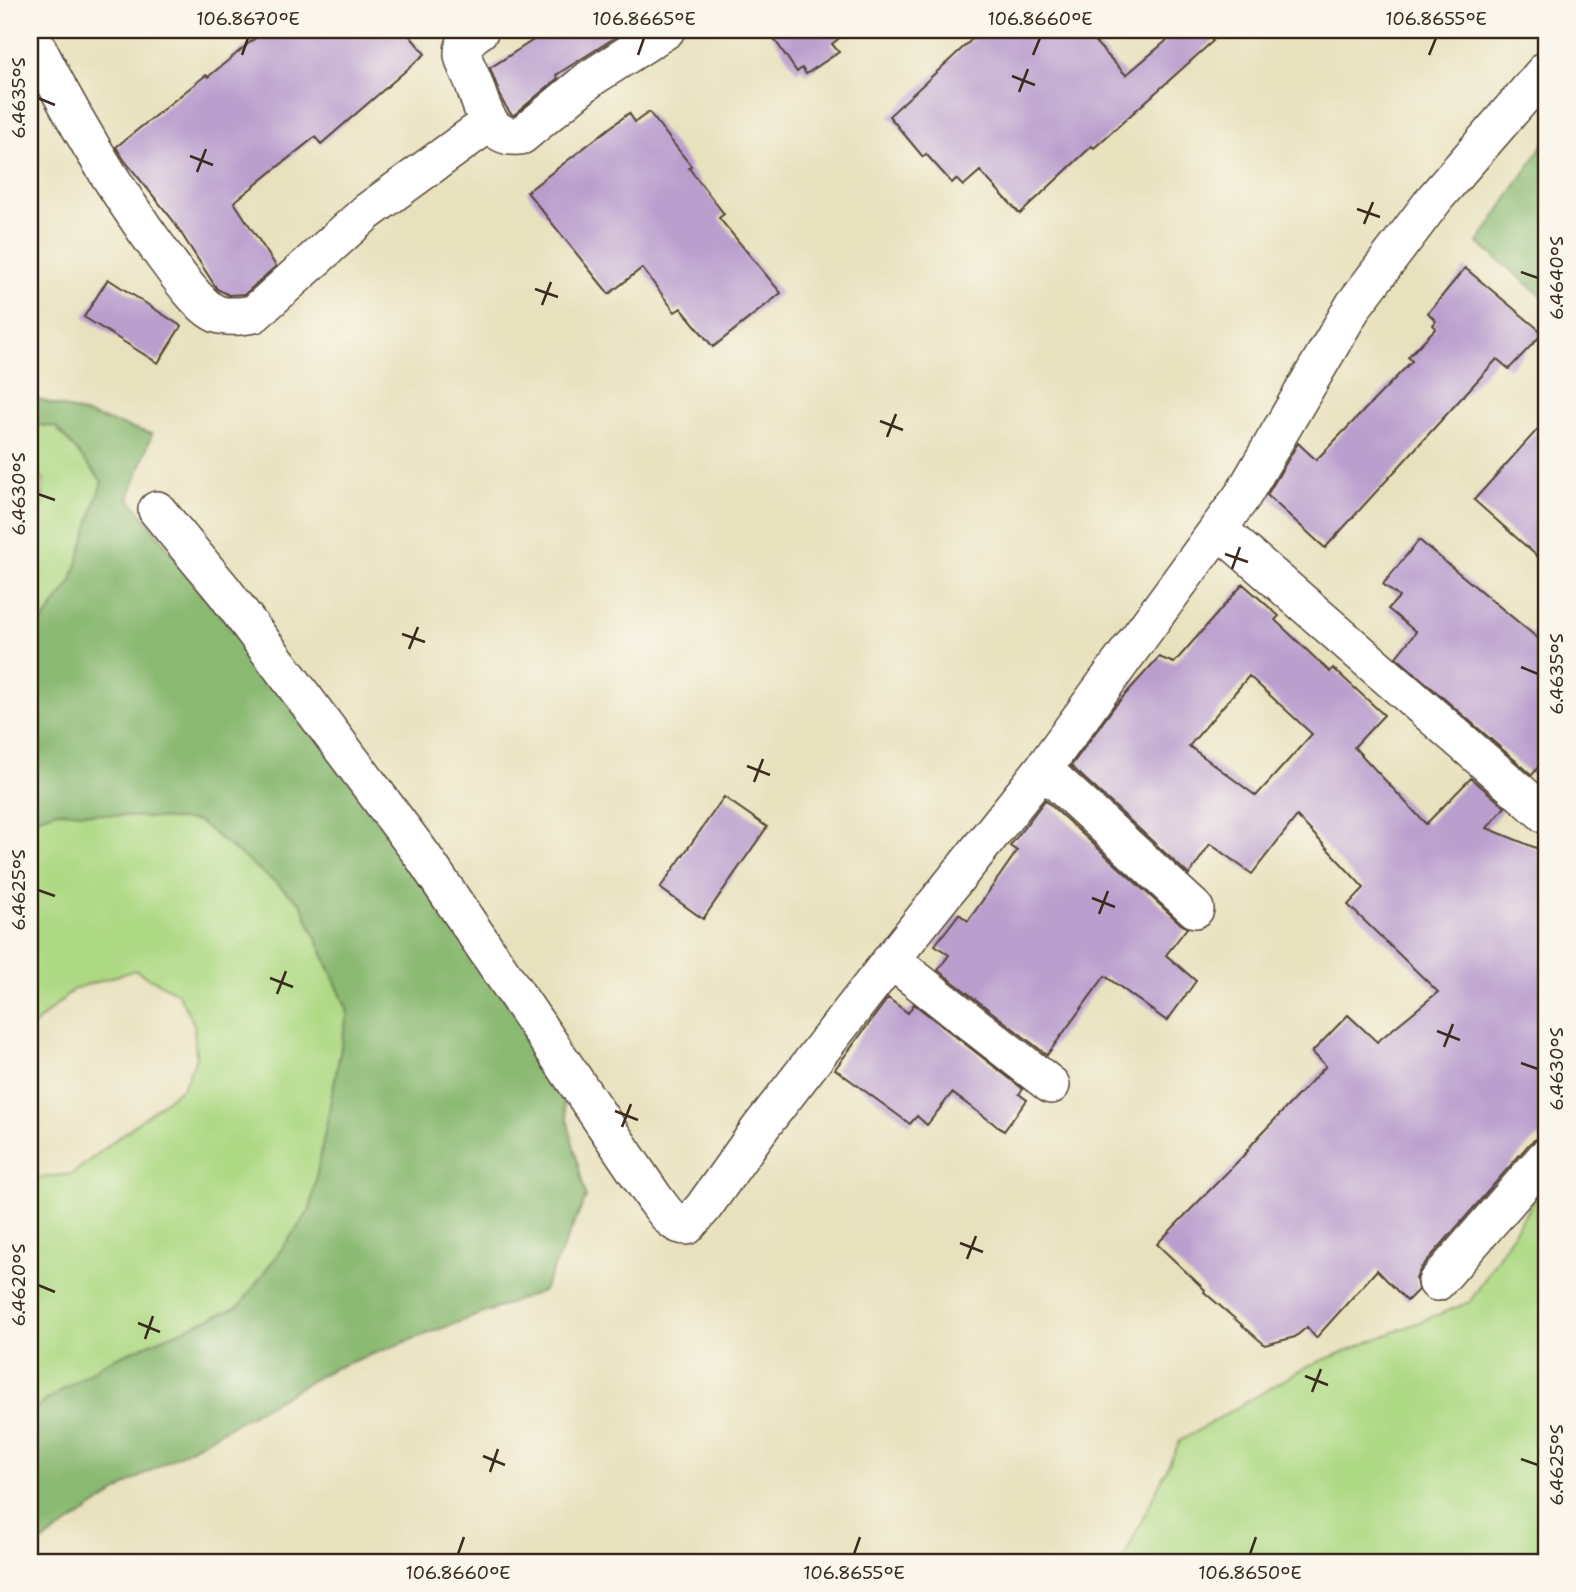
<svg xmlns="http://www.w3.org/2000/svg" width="1576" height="1592" font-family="'Shantell Sans',sans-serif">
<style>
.green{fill:#aed984;stroke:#748251;stroke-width:2}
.forest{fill:#8ab972;stroke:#627248;stroke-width:2}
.building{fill:#ba9ece;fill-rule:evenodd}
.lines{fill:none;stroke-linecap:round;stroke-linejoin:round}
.street-casing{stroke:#554536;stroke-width:40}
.path{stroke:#554536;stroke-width:4.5;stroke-dasharray:5 5;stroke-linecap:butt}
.street{stroke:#fff;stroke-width:37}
.ticks{fill:none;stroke:#3b2a1e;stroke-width:2.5}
.neatline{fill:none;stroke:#3b2a1e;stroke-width:2.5}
.ticks-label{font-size:18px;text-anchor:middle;fill:#3b2a1e}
</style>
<rect width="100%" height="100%" fill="#fbf7ec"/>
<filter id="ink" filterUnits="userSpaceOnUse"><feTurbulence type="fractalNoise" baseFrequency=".0143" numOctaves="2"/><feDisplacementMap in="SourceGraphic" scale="14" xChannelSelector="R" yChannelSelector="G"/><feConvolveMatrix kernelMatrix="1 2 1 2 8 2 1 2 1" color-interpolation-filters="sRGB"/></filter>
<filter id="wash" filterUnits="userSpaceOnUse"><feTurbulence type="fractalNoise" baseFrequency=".00686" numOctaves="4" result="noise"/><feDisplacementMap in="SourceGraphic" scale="28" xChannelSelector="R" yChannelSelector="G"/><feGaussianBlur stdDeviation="1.57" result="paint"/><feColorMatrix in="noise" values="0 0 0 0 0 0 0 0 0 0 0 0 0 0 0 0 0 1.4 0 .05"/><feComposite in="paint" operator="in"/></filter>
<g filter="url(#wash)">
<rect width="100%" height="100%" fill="#e8e1be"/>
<path class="green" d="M 30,424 L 56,427 L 102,481 L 72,581 L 30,639 L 30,525 L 41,515 L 44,479 L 30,464 Z
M 57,811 L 198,821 L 301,903 L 348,1011 L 310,1211 L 240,1306 L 108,1361 L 30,1411 L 30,1175 L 34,1178 L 72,1174 L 183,1087 L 196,1058 L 194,1024 L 178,993 L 135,970 L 74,989 L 30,1029 L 30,820 Z
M 1546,1181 L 1546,1562 L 1122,1562 L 1180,1441 L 1308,1366 L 1470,1302 Z"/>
<path class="forest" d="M 1546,140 L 1546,299 L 1478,243 Z
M 30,397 L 152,434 L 129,498 L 333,758 L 556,1072 L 586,1198 L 543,1291 L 332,1369 L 131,1482 L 30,1550 L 30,1411 L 108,1361 L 240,1306 L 310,1210 L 348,1011 L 301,903 L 198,821 L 57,811 L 30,820 L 30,639 L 72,581 L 102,481 L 56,427 L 30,424 Z"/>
<g id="blocks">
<path class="building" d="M 265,30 L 405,30 L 425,54 L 321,144 L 315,137 L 234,202 L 276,266 L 245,294 L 229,295 L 217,289 L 172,219 L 125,161 L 116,147 L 206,75 L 208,77 Z
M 549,30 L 627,30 L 556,75 L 558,78 L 514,115 L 511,114 L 503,102 L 490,68 Z
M 768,30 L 849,30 L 832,44 L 839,52 L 806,74 L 802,68 L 797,72 Z
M 982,30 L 1084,30 L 1126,75 L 1179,30 L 1203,30 L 1213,41 L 1094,148 L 1092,146 L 1020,214 L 980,171 L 963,186 L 956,179 L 952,183 L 926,154 L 923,157 L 889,116 Z
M 649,112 L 691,166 L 689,168 L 724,214 L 719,218 L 781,293 L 713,347 L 681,308 L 675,312 L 642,268 L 609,294 L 527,192 L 629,113 L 635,122 Z
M 1465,268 L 1543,333 L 1509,369 L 1497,359 L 1325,548 L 1267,495 L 1298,443 L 1316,460 L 1412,361 L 1408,357 L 1436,328 L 1433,325 L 1436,321 L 1428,313 Z
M 108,279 L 181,326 L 158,363 L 84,317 Z
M 1546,420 L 1546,564 L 1474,500 Z
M 1419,540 L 1546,645 L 1546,757 L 1532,775 L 1396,657 L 1416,632 L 1388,609 L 1399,597 L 1383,584 Z
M 1243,584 L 1279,616 L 1275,620 L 1330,672 L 1333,668 L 1384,715 L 1354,747 L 1426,824 L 1471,778 L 1505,807 L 1487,828 L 1546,852 L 1546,1137 L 1539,1137 L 1530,1143 L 1421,1268 L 1416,1279 L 1418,1290 L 1407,1301 L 1377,1270 L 1316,1338 L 1307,1327 L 1295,1337 L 1265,1345 L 1204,1292 L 1205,1290 L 1157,1244 L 1248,1151 L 1247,1150 L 1261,1134 L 1326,1066 L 1312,1052 L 1348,1015 L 1377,1042 L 1438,992 L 1348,905 L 1364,888 L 1297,816 L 1252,874 L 1210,844 L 1189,875 L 1071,766 L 1114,707 L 1159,657 L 1174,663 ZM 1249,676 L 1312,734 L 1256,796 L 1189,746 Z
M 724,797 L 767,827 L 703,919 L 660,888 Z
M 1045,800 L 1181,924 L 1187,928 L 1166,955 L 1196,981 L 1167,1021 L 1105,976 L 1047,1055 L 938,970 L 949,955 L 935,945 L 959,914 L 968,921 L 1017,851 L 1010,846 Z
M 888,998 L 908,1013 L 914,1004 L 1023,1089 L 1019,1094 L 1027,1100 L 1004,1131 L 952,1093 L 927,1125 L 917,1116 L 910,1124 L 835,1069 Z"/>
</g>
</g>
<g filter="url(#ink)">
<use href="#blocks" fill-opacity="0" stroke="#554536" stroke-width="2"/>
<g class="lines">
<g class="street-casing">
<path id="street" d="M 480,30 C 471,36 462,43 463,55 C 464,64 470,73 473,81 C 482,106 488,140 521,136 L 591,78 L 666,30
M 30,33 C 68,111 112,185 163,255 C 175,271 199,307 217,314 C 229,318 242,316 254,314 L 367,212 L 489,123
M 157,510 L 224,591 L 422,855 L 655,1199 C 664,1210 672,1226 687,1226 L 703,1208 L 761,1127 L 891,960 L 1043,769 L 1243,495 L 1354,305 L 1436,197 L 1546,70
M 1218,529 L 1546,815
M 1043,769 L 1195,909
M 891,960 L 1051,1085
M 1437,1282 L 1546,1157"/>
</g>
<path class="path" d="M 30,604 L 33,600"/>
<use href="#street" class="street"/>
</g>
</g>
<path class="ticks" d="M 242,55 L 248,38M 638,55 L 644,38M 1033,55 L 1040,38M 1429,55 L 1436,38M 1012,76 L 1035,85M 1019,92 L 1028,69M 38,98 L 55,105M 190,156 L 213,165M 197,172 L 206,149M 1357,209 L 1380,217M 1364,224 L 1373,202M 1521,272 L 1538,278M 535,289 L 558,297M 542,305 L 551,282M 880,421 L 903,430M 887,437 L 896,414M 38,494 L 55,500M 1225,554 L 1248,562M 1232,569 L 1240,547M 402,634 L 425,642M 409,649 L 418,627M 1521,667 L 1538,674M 747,766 L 770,775M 754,782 L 763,759M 38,890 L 55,896M 1092,898 L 1115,907M 1099,914 L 1108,891M 270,978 L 293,987M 277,994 L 286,971M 1437,1031 L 1460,1040M 1444,1047 L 1453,1024M 1521,1063 L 1538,1069M 615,1111 L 638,1120M 622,1127 L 631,1104M 960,1243 L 983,1252M 967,1259 L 976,1236M 38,1285 L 55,1292M 138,1323 L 160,1332M 145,1339 L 153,1316M 1305,1376 L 1328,1385M 1312,1392 L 1321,1369M 483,1456 L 505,1465M 1521,1459 L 1538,1465M 490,1472 L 498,1449M 458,1554 L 464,1537M 854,1554 L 860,1537M 1250,1554 L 1256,1537"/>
<rect width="1576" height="1592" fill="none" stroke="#fbf7ec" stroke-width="77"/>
<rect x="38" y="38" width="1500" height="1516" class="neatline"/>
<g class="ticks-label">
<text x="248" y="25">106.8670°E</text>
<text x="644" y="25">106.8665°E</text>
<text x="1040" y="25">106.8660°E</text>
<text x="1436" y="25">106.8655°E</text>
<text transform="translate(19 98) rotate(-90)" y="6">6.4635°S</text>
<text transform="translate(1557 278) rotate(-90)" y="6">6.4640°S</text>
<text transform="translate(19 494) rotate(-90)" y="6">6.4630°S</text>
<text transform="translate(1557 674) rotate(-90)" y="6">6.4635°S</text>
<text transform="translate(19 890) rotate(-90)" y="6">6.4625°S</text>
<text transform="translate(1557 1069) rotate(-90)" y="6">6.4630°S</text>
<text transform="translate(19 1285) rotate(-90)" y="6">6.4620°S</text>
<text transform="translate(1557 1465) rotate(-90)" y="6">6.4625°S</text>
<text x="458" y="1579">106.8660°E</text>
<text x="854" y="1579">106.8655°E</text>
<text x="1250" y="1579">106.8650°E</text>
</g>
</svg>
